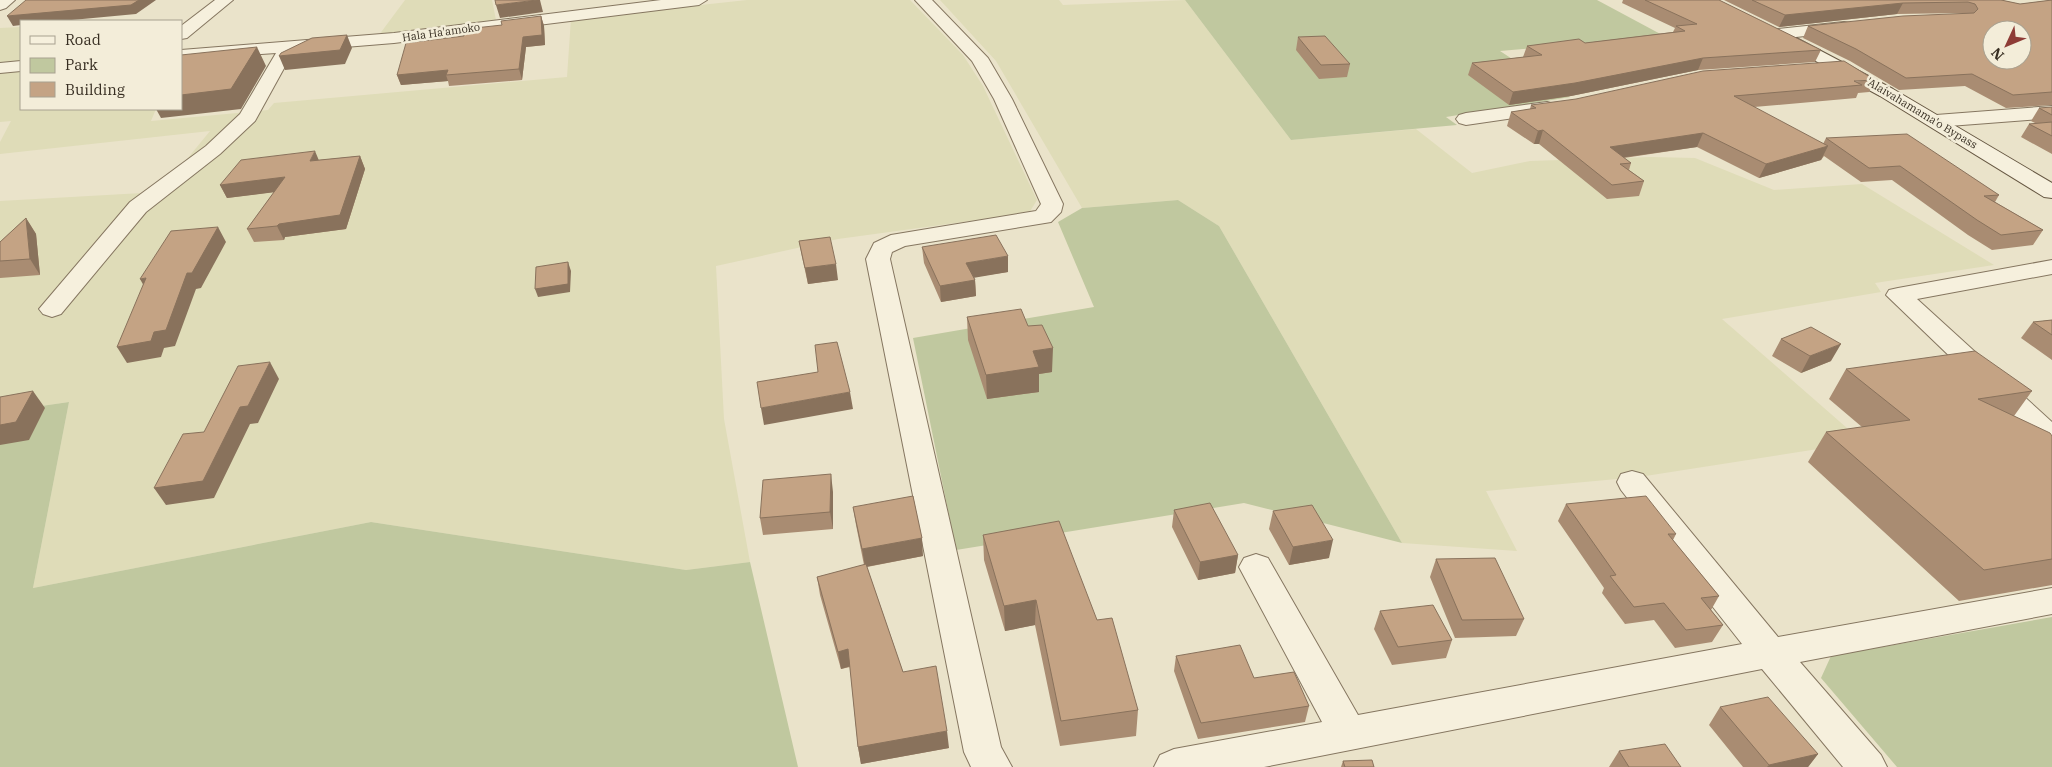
<svg xmlns="http://www.w3.org/2000/svg" width="2052" height="767" font-family="'IBM Plex Serif',serif">
<style>
.farmland{fill:#dfdcb8}
.green{fill:#c0c89f}
.lines{fill:none;stroke-linecap:round;stroke-linejoin:round}
.street-casing{stroke:#857660;stroke-width:2}
.secondary-casing{stroke:#675843;stroke-width:2}
.street{fill:#f6f0dd;fill-rule:evenodd}
.secondary{fill:#f6f0dd;fill-rule:evenodd}
.wall{fill:#a98c72}
.shaded-wall{fill:#89725c}
.building{fill:#c4a384;stroke:#89725c;fill-rule:evenodd}
.labels{text-anchor:middle;dominant-baseline:central;stroke-width:5;stroke-linejoin:round;paint-order:stroke}
.far-street-label{font-size:11px;fill:#372e22;stroke:#f3edd9}
</style>
<rect width="100%" height="100%" fill="#eae3ca"/>
<path class="farmland" d="M 405,0 L 492,0 L 496,20 L 379,35 Z
M 747,0 L 910,0 L 963,55 L 983,86 L 1037,200 L 1029,213 L 838,239 L 716,266 L 724,419 L 750,562 L 686,570 L 371,522 L 33,588 L 69,402 L 0,412 L 0,201 L 160,192 L 210,131 L 0,154 L 0,142 L 11,121 L 0,122 L 0,73 L 21,71 L 21,109 L 156,109 L 151,121 L 268,110 L 274,103 L 567,77 L 571,19 Z
M 940,0 L 1059,0 L 1063,5 L 1185,0 L 1291,140 L 1416,129 L 1472,173 L 1530,161 L 1651,157 L 1695,158 L 1774,190 L 1862,184 L 1994,265 L 1875,283 L 1881,292 L 1722,319 L 1863,442 L 1639,477 L 1486,491 L 1517,551 L 1402,543 L 1219,226 L 1178,200 L 1082,208 L 996,61 Z
M 21,27 L 21,63 L 0,64 L 0,28 Z"/>
<path class="green" d="M 1185,0 L 1597,0 L 1666,37 L 1500,51 L 1570,97 L 1446,117 L 1457,125 L 1291,140 Z
M 1178,200 L 1219,226 L 1402,543 L 1244,503 L 956,550 L 913,338 L 1094,307 L 1058,222 L 1082,208 Z
M 69,402 L 33,588 L 371,522 L 686,570 L 750,562 L 798,767 L 0,767 L 0,412 Z
M 2052,617 L 2052,767 L 1897,767 L 1821,678 L 1831,656 Z"/>
<g class="lines">
<g class="street-casing">
<path id="street" d="M 0,0 L 15,0 L 6,8 L 0,10 Z
M 215,0 L 233,0 L 187,38 L 181,39 L 181,26 Z
M 661,0 L 707,0 L 699,5 L 394,43 L 296,51 L 288,61 L 255,121 L 220,154 L 146,212 L 61,314 L 52,317 L 43,314 L 39,309 L 130,202 L 206,146 L 240,114 L 276,53 L 181,60 L 181,50 L 394,33 Z
M 915,0 L 932,0 L 988,58 L 1012,99 L 1063,204 L 1061,212 L 1051,222 L 905,246 L 892,252 L 890,259 L 1001,747 L 1012,767 L 971,767 L 964,752 L 866,259 L 874,243 L 891,235 L 1036,211 L 1041,204 L 994,99 L 972,61 Z
M 1844,22 L 1850,23 L 1852,27 L 1850,31 L 1778,39 L 1772,38 L 1770,34 L 1772,30 L 1778,29 Z
M 21,61 L 21,71 L 0,73 L 0,63 Z
M 1547,102 L 1554,104 L 1557,108 L 1554,112 L 1466,125 L 1459,123 L 1456,119 L 1459,115 L 1466,113 Z
M 2052,106 L 2052,118 L 1936,127 L 1929,125 L 1926,121 L 1929,117 L 1936,115 Z
M 2052,260 L 2052,274 L 1917,299 L 2052,422 L 2052,448 L 2042,445 L 1886,295 L 1889,290 L 1898,288 Z
M 1632,471 L 1643,474 L 1778,637 L 2052,588 L 2052,614 L 1800,662 L 1881,755 L 1887,767 L 1843,767 L 1762,669 L 1264,767 L 1154,767 L 1160,755 L 1174,749 L 1322,722 L 1239,567 L 1244,558 L 1256,554 L 1268,558 L 1358,715 L 1742,644 L 1621,490 L 1617,482 L 1621,474 Z"/>
</g>
<g class="secondary-casing">
<path id="secondary" d="M 1785,32 L 1893,89 L 2052,183 L 2052,198 L 2044,197 L 1880,96 L 1779,41 L 1777,37 L 1779,33 Z"/>
</g>
<use href="#street" class="street"/>
<use href="#secondary" class="secondary"/>
</g>
<path class="wall" d="M 1623,0 L 1719,0 L 1821,50 L 1815,62 L 1698,70 L 1571,96 L 1509,105 L 1468,75 L 1472,63 L 1523,57 L 1527,46 L 1585,43 L 1673,32 L 1675,28 L 1622,3 Z
M 1724,0 L 2001,0 L 2020,4 L 2052,0 L 2052,105 L 2006,108 L 1965,86 L 1899,90 L 1850,61 L 1803,38 L 1808,26 L 1964,14 L 1962,13 L 1897,14 L 1779,27 Z
M 541,16 L 544,26 L 545,45 L 526,47 L 522,80 L 449,86 L 448,81 L 401,85 L 397,75 L 464,36 L 502,25 Z
M 1298,37 L 1350,64 L 1347,77 L 1319,79 L 1296,50 Z
M 1875,80 L 1869,92 L 1858,93 L 1856,98 L 1754,107 L 1823,144 L 1826,138 L 1999,195 L 1995,202 L 2043,230 L 2033,245 L 1992,250 L 1968,235 L 1892,180 L 1861,182 L 1824,156 L 1821,160 L 1759,178 L 1697,147 L 1624,158 L 1631,163 L 1629,170 L 1644,181 L 1639,196 L 1607,199 L 1539,144 L 1534,144 L 1507,126 L 1511,112 L 1530,109 L 1531,105 Z
M 2052,107 L 2052,154 L 2021,137 L 2029,124 L 2035,123 L 2031,121 L 2039,108 Z
M 360,156 L 365,169 L 346,229 L 285,237 L 284,240 L 254,242 L 247,229 L 274,192 L 227,198 L 220,185 L 319,160 Z
M 26,218 L 36,234 L 40,275 L 0,278 L 0,242 Z
M 799,241 L 838,280 L 808,284 L 802,257 Z
M 922,247 L 1008,272 L 974,277 L 975,280 L 976,296 L 941,302 L 924,263 Z
M 967,317 L 1028,326 L 1052,372 L 1039,374 L 1039,392 L 987,399 L 968,340 Z
M 2052,320 L 2052,360 L 2021,338 L 2033,322 Z
M 1781,339 L 1831,361 L 1801,373 L 1772,356 Z
M 1846,369 L 2032,391 L 2014,416 L 2052,436 L 2052,585 L 1959,601 L 1808,462 L 1826,432 L 1862,427 L 1829,399 Z
M 833,492 L 833,529 L 763,535 L 760,518 Z
M 1566,504 L 1676,534 L 1673,540 L 1719,596 L 1711,610 L 1723,625 L 1712,642 L 1675,648 L 1654,620 L 1625,624 L 1602,593 L 1604,588 L 1558,521 Z
M 853,507 L 923,556 L 867,567 L 903,672 L 949,748 L 861,764 L 858,747 L 850,667 L 841,669 L 820,595 L 817,577 L 864,565 L 856,525 Z
M 1174,510 L 1238,555 L 1235,573 L 1198,580 L 1172,527 Z
M 1273,511 L 1329,558 L 1289,565 L 1269,529 Z
M 983,535 L 1097,620 L 1138,710 L 1136,736 L 1060,746 L 1035,625 L 1005,631 L 984,560 Z
M 1436,559 L 1524,619 L 1516,636 L 1455,638 L 1430,577 Z
M 1380,611 L 1452,640 L 1446,658 L 1392,665 L 1374,629 Z
M 1176,656 L 1254,678 L 1309,706 L 1305,722 L 1198,739 L 1174,671 Z
M 1720,707 L 1818,754 L 1808,767 L 1743,767 L 1709,725 Z
M 1619,751 L 1681,767 L 1609,767 Z
M 1343,761 L 1374,767 L 1341,767 Z"/>
<path class="shaded-wall" d="M 139,0 L 156,0 L 136,14 L 61,21 L 21,21 L 21,25 L 13,26 L 7,16 Z
M 537,0 L 540,0 L 543,12 L 500,18 L 496,5 Z
M 1903,3 L 1897,14 L 1779,27 L 1785,15 Z
M 541,16 L 544,26 L 545,45 L 526,47 L 522,80 L 519,69 L 523,37 Z
M 347,35 L 352,48 L 345,64 L 285,70 L 279,56 Z
M 257,47 L 266,66 L 241,109 L 161,118 L 156,109 L 181,109 L 181,95 Z
M 1703,58 L 1698,70 L 1571,96 L 1509,105 L 1513,92 Z
M 448,70 L 446,75 L 448,81 L 401,85 L 397,75 Z
M 1543,130 L 1539,144 L 1534,144 L 1538,131 Z
M 1703,133 L 1697,147 L 1605,160 L 1610,147 Z
M 1828,146 L 1821,160 L 1759,178 L 1766,164 Z
M 315,151 L 320,163 L 310,161 Z
M 360,156 L 365,169 L 346,229 L 285,237 L 284,240 L 277,226 L 279,224 Z
M 285,177 L 291,190 L 227,198 L 220,185 Z
M 26,218 L 36,234 L 40,275 L 30,259 Z
M 218,227 L 226,242 L 201,288 L 196,289 L 175,346 L 164,348 L 161,357 L 127,363 L 117,347 L 154,332 L 187,273 Z
M 1008,256 L 1008,272 L 967,279 L 966,263 Z
M 568,262 L 571,271 L 570,292 L 538,297 L 535,289 Z
M 836,264 L 838,280 L 808,284 L 805,268 Z
M 146,278 L 149,295 L 140,279 Z
M 975,280 L 976,296 L 941,302 L 940,286 Z
M 1841,344 L 1831,361 L 1801,373 L 1810,356 Z
M 1053,348 L 1052,372 L 1039,374 L 1039,392 L 987,399 L 986,375 L 1033,351 Z
M 270,362 L 279,379 L 258,423 L 250,424 L 214,498 L 166,505 L 154,488 L 240,407 Z
M 33,391 L 45,408 L 29,440 L 0,445 L 0,425 Z
M 850,392 L 853,409 L 764,425 L 761,408 Z
M 831,474 L 833,492 L 833,529 L 830,512 Z
M 922,538 L 923,556 L 865,567 L 862,549 Z
M 1333,540 L 1329,558 L 1289,565 L 1293,547 Z
M 1238,555 L 1235,573 L 1198,580 L 1200,562 Z
M 1036,600 L 1035,625 L 1005,631 L 1004,606 Z
M 848,649 L 851,666 L 841,669 L 838,652 Z
M 947,731 L 949,748 L 861,764 L 858,747 Z
M 1818,754 L 1808,767 L 1767,767 L 1769,765 Z"/>
<path class="building" d="M 26,0 L 139,0 L 131,5 L 7,16 Z
M 495,0 L 537,0 L 496,5 Z
M 1645,0 L 1719,0 L 1821,50 L 1703,58 L 1575,83 L 1513,92 L 1472,63 L 1542,55 L 1527,46 L 1579,39 L 1585,43 L 1685,31 L 1676,26 L 1697,24 Z
M 1752,0 L 2001,0 L 2020,4 L 2052,0 L 2052,92 L 2013,95 L 1972,74 L 1906,78 L 1856,49 L 1808,26 L 1903,16 L 1974,13 L 1978,9 L 1975,4 L 1968,2 L 1903,3 L 1785,15 ZM 1992,30 L 2022,30 L 2022,60 L 1992,60 Z
M 541,16 L 542,35 L 523,37 L 519,69 L 446,75 L 448,70 L 397,75 L 406,43 L 464,36 L 466,29 L 502,25 L 501,21 Z
M 347,35 L 340,50 L 279,56 L 281,53 L 312,38 Z
M 1325,36 L 1350,64 L 1321,65 L 1298,37 Z
M 257,47 L 231,89 L 181,95 L 181,55 Z
M 1844,61 L 1875,80 L 1854,81 L 1862,85 L 1734,96 L 1828,146 L 1766,164 L 1703,133 L 1610,147 L 1631,163 L 1620,164 L 1644,181 L 1612,185 L 1543,130 L 1538,131 L 1511,112 L 1536,108 L 1531,105 L 1576,99 L 1703,71 Z
M 2052,107 L 2052,115 L 2039,108 Z
M 2052,122 L 2052,136 L 2029,124 Z
M 1907,134 L 1999,195 L 1984,196 L 2043,230 L 2001,235 L 1977,220 L 1900,166 L 1869,168 L 1826,138 Z
M 315,151 L 310,161 L 360,156 L 340,215 L 279,224 L 277,226 L 247,229 L 285,177 L 220,185 L 241,160 Z
M 26,218 L 30,259 L 0,261 L 0,242 Z
M 218,227 L 192,273 L 187,273 L 166,330 L 154,332 L 151,341 L 117,347 L 146,278 L 140,279 L 171,231 Z
M 996,235 L 1008,256 L 966,263 L 975,280 L 940,286 L 922,247 Z
M 830,237 L 836,264 L 805,268 L 799,241 Z
M 568,262 L 568,284 L 535,289 L 536,267 Z
M 1021,309 L 1028,326 L 1042,325 L 1053,348 L 1033,351 L 1039,367 L 986,375 L 967,317 Z
M 2052,320 L 2052,335 L 2033,322 Z
M 1811,327 L 1841,344 L 1810,356 L 1781,339 Z
M 837,342 L 850,392 L 761,408 L 757,382 L 818,372 L 815,345 Z
M 1975,351 L 2032,391 L 1978,399 L 2050,433 L 2052,436 L 2052,559 L 1984,570 L 1826,432 L 1910,420 L 1846,369 Z
M 270,362 L 248,406 L 240,407 L 203,481 L 154,488 L 183,434 L 204,432 L 238,366 Z
M 33,391 L 16,422 L 0,425 L 0,397 Z
M 831,474 L 830,512 L 760,518 L 763,480 Z
M 913,496 L 922,538 L 862,549 L 853,507 Z
M 1646,496 L 1676,534 L 1668,534 L 1719,596 L 1701,598 L 1723,625 L 1686,630 L 1664,603 L 1634,607 L 1610,576 L 1616,575 L 1566,504 Z
M 1210,503 L 1238,555 L 1200,562 L 1174,510 Z
M 1312,505 L 1333,540 L 1293,547 L 1273,511 Z
M 1059,521 L 1097,620 L 1112,618 L 1138,710 L 1061,721 L 1036,600 L 1004,606 L 983,535 Z
M 1495,558 L 1524,619 L 1462,620 L 1436,559 Z
M 866,564 L 903,672 L 936,666 L 947,731 L 858,747 L 848,649 L 838,652 L 817,577 Z
M 1433,605 L 1452,640 L 1398,647 L 1380,611 Z
M 1240,645 L 1254,678 L 1294,672 L 1309,706 L 1201,723 L 1176,656 Z
M 1768,697 L 1818,754 L 1769,765 L 1720,707 Z
M 1665,744 L 1681,767 L 1629,767 L 1619,751 Z
M 1372,760 L 1374,767 L 1345,767 L 1343,761 Z"/>
<g class="labels">
<g class="far-street-label">
<text transform="translate(441 32) rotate(-8)">Hala Ha'amoko</text>
<text transform="translate(1922 113) rotate(31)">'Alaivahamama'o Bypass</text>
</g>
</g>
<rect x="20" y="20" width="162" height="90" fill="#f3edd9" stroke="#a8a190"/>
<rect x="30" y="36" width="25" height="8" fill="#f6f0dd" stroke="#a8a190"/>
<text x="65" y="45" font-size="15" fill="#372e22">Road</text>
<rect x="30" y="58" width="25" height="15" fill="#c0c89f" stroke="#a8a190"/>
<text x="65" y="70" font-size="15" fill="#372e22">Park</text>
<rect x="30" y="82" width="25" height="15" fill="#c4a384" stroke="#a8a190"/>
<text x="65" y="95" font-size="15" fill="#372e22">Building</text>
<g transform="translate(2007 45) rotate(226)"><circle r="24" fill="#f3edd9" stroke="#a8a190"/>
<path d="M0-4L9 19L0 12L-9 19Z" fill="#8e3c36"/>
<text y="-8" font-size="14" font-weight="bold" text-anchor="middle" fill="#372e22">N</text>
</g>
</svg>
